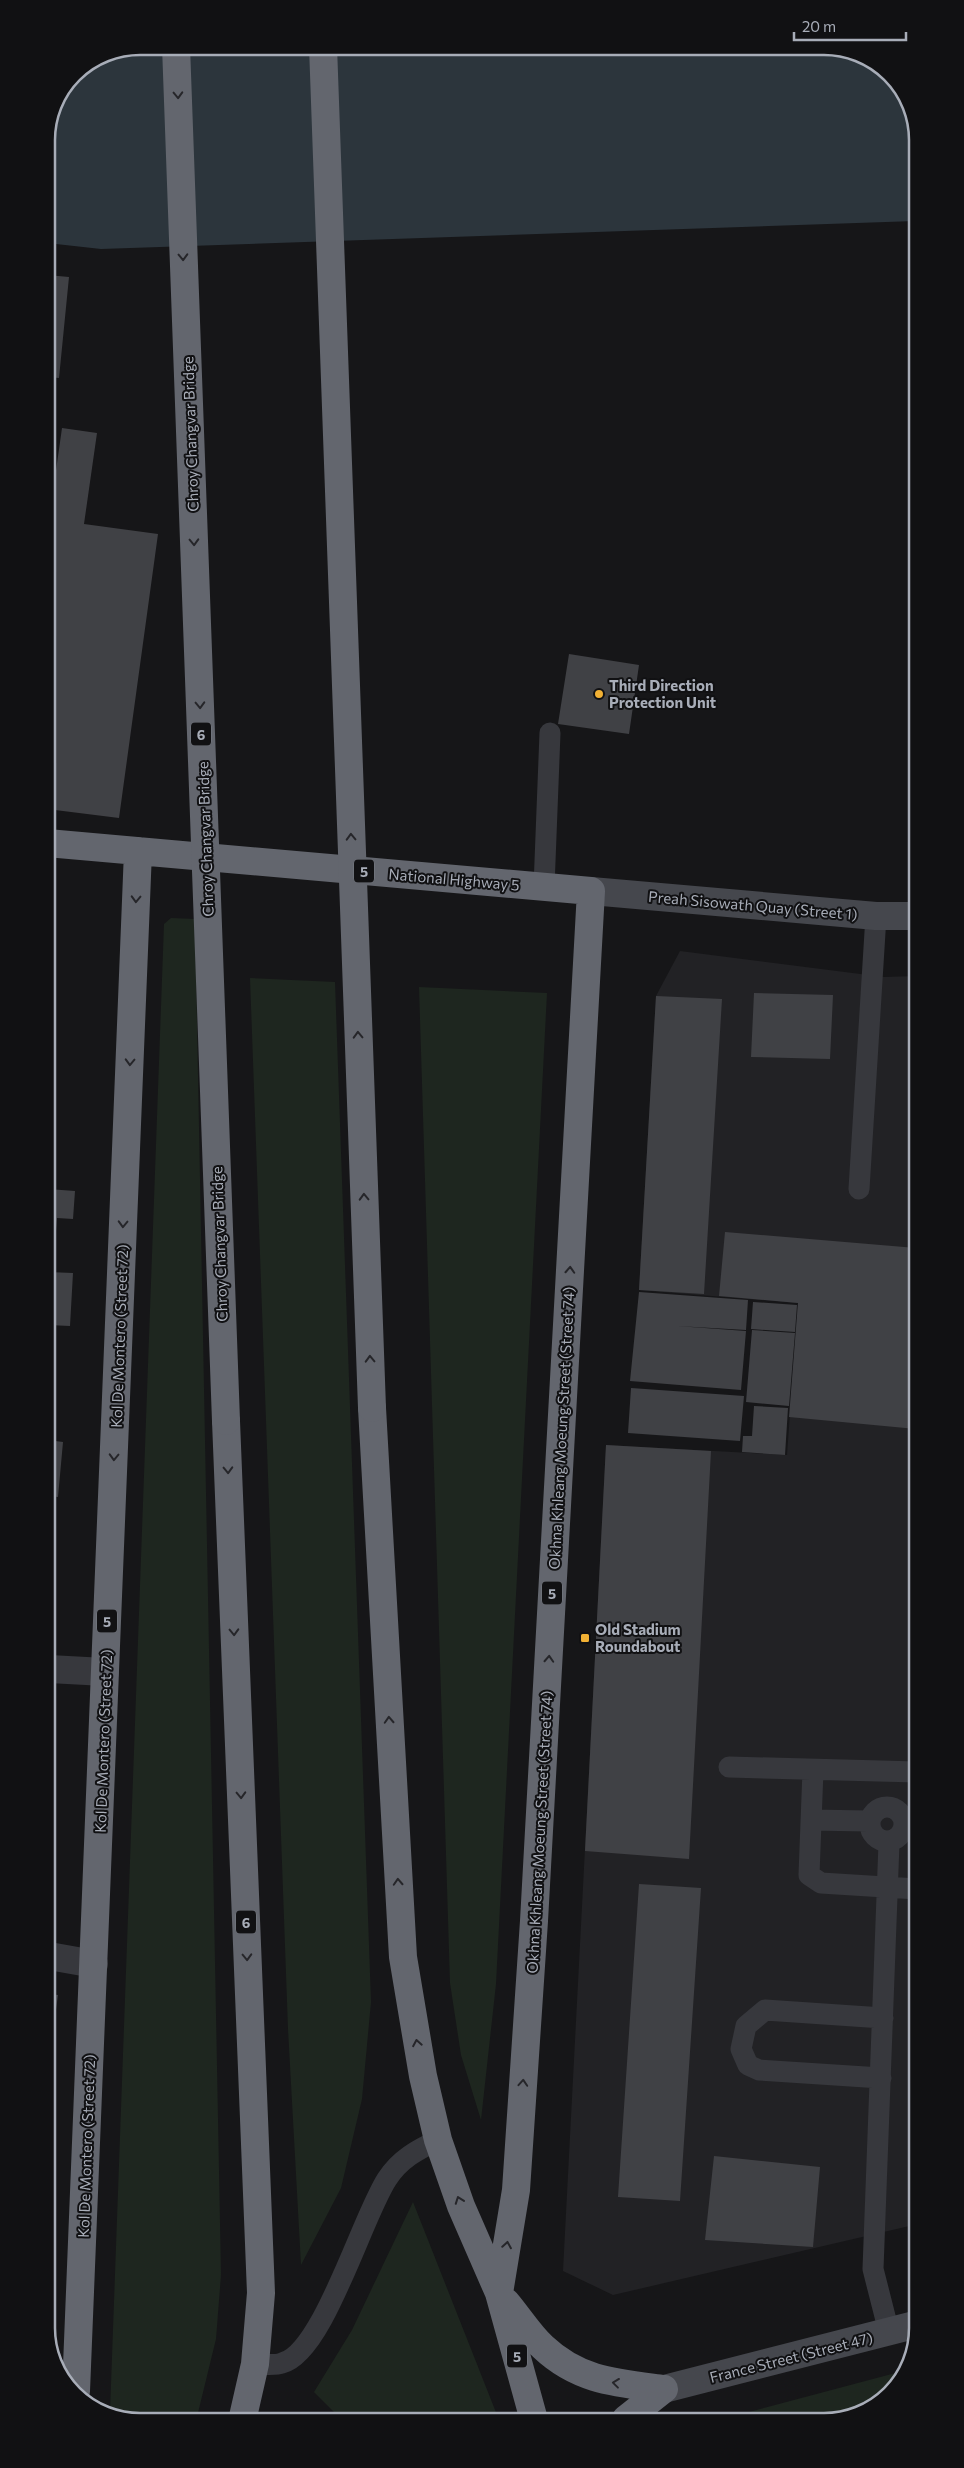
<svg xmlns="http://www.w3.org/2000/svg" width="964" height="2468" font-family="Commissioner,sans-serif">
<style>
.built{fill:#222225}
.green{fill:#1e261f}
.water{fill:#2c353c}
.building{fill:#404145}
.lines{fill:none;stroke-linecap:round;stroke-linejoin:round}
.lane{stroke:#37383d;stroke-width:21}
.street{stroke:#37383d;stroke-width:28}
.secondary{stroke:#45474d;stroke-width:28}
.highway{stroke:#63666e;stroke-width:28}
.highway-bridge{stroke:#63666e;stroke-width:28}
.oneway{stroke:#26262a}
.poi-dot{fill:#f2b134;stroke:#111113;stroke-width:2}
.labels{text-anchor:middle;dominant-baseline:central;stroke-width:4;stroke-linejoin:round;paint-order:stroke}
.shield{fill:#111113;stroke:#7b7e86;stroke-width:1}
.shield-label{font-size:14px;font-weight:bold;fill:#a8adb8}
.street-label{font-size:15px;fill:#a8adb8;stroke:#111113}
.poi-label{font-size:15px;font-weight:bold;fill:#a8adb8;stroke:#111113;text-anchor:start}
.rim{fill:none;stroke:#a8adb8;stroke-width:2.5}
</style>
<rect width="100%" height="100%" fill="#161618"/>
<path class="built" d="M 680,951 L 884,977 L 916,976 L 918,2224 L 613,2295 L 563,2271 L 606,1445 L 787,1455 L 798,1303 L 639,1290 L 656,996 Z"/>
<path class="green" d="M 171,918 L 195,919 L 221,2275 L 216,2339 L 196,2421 L 134,2422 L 110,2412 L 164,924 Z
M 250,978 L 335,982 L 371,2002 L 362,2099 L 341,2188 L 301,2265 L 288,2029 Z
M 419,987 L 547,993 L 496,1984 L 481,2120 L 461,2055 L 450,1983 Z
M 413,2202 L 499,2420 L 343,2421 L 314,2392 L 352,2330 Z
M 903,2371 L 898,2385 L 848,2418 L 723,2419 Z"/>
<path class="water" d="M 140,46 L 830,46 L 881,66 L 914,116 L 915,221 L 101,249 L 47,243 L 46,135 L 74,74 L 105,53 Z"/>
<path class="building" d="M 47,275 L 69,277 L 59,378 L 47,377 Z
M 62,428 L 97,433 L 84,524 L 158,534 L 119,818 L 47,809 L 47,534 Z
M 569,654 L 639,665 L 629,734 L 558,724 Z
M 754,993 L 833,995 L 830,1059 L 751,1057 Z
M 656,996 L 722,999 L 704,1294 L 639,1290 Z
M 48,1189 L 75,1191 L 73,1219 L 57,1218 L 53,1271 L 48,1271 Z
M 725,1232 L 916,1248 L 916,1429 L 789,1417 L 798,1303 L 719,1296 Z
M 48,1272 L 73,1273 L 70,1326 L 48,1325 Z
M 639,1292 L 748,1300 L 746,1330 L 677,1326 L 746,1331 L 741,1390 L 630,1381 Z
M 753,1302 L 797,1305 L 795,1332 L 751,1329 Z
M 752,1330 L 795,1333 L 789,1406 L 746,1402 Z
M 631,1388 L 744,1396 L 740,1441 L 628,1433 Z
M 754,1406 L 788,1408 L 785,1455 L 742,1452 L 743,1436 L 752,1436 Z
M 48,1440 L 63,1442 L 58,1497 L 48,1496 Z
M 606,1445 L 711,1451 L 689,1859 L 585,1851 Z
M 639,1884 L 701,1888 L 680,2201 L 618,2197 Z
M 49,1994 L 58,1995 L 50,2053 L 49,2053 Z
M 714,2156 L 820,2167 L 813,2247 L 705,2240 Z"/>
<g class="lines">
<path class="lane" d="M 544,887 L 550,733
M 859,1189 L 876,916
M 729,1767 L 917,1772
M 813,1770 L 809,1875 L 821,1883 L 917,1889
M870 1824a17 17 0 1 1 34 0a17 17 0 1 1-34 0Z
M 811,1820 L 868,1821
M 881,2078 L 759,2070 L 748,2065 L 741,2049 L 746,2026 L 765,2010 L 883,2018
M 889,2332 L 873,2269 L 889,1843
M 255,2364 C 263,2364 274,2366 282,2363 C 323,2353 362,2217 387,2179 C 400,2159 417,2150 438,2140"/>
<path class="street" d="M 49,1669 L 105,1672
M 49,1956 L 94,1964"/>
<path class="secondary" d="M 591,891 L 876,916 L 916,916
M 664,2389 L 918,2324"/>
<path class="highway" d="M 47,843 L 591,891 L 534,1921 L 516,2190 L 499,2293
M 372,1408 L 403,1957 L 423,2076 L 438,2140 L 461,2206 L 499,2293 L 534,2420
M 226,1421 L 261,2293 L 255,2364 L 242,2421
M 506,2302 C 518,2316 529,2334 543,2347 C 579,2381 617,2383 664,2389
M 76,2391 L 138,851
M 626,2419 L 664,2389"/>
<path class="highway-bridge" d="M 176,46 L 226,1421
M 323,46 L 372,1408"/>
</g>
<defs><path id="oneway-chevron" d="M-2-3.5L2.5 0L-2 3.5" fill="none" stroke-width="1.6" stroke-linecap="round" stroke-linejoin="round" transform="scale(1.25)"/></defs>
<g class="oneway">
<use href="#oneway-chevron" transform="translate(178 95) rotate(88)"/>
<use href="#oneway-chevron" transform="translate(183 257) rotate(88)"/>
<use href="#oneway-chevron" transform="translate(194 542) rotate(88)"/>
<use href="#oneway-chevron" transform="translate(200 705) rotate(88)"/>
<use href="#oneway-chevron" transform="translate(351 837) rotate(-92)"/>
<use href="#oneway-chevron" transform="translate(136 899) rotate(92)"/>
<use href="#oneway-chevron" transform="translate(358 1035) rotate(-92)"/>
<use href="#oneway-chevron" transform="translate(130 1062) rotate(92)"/>
<use href="#oneway-chevron" transform="translate(364 1197) rotate(-92)"/>
<use href="#oneway-chevron" transform="translate(123 1224) rotate(92)"/>
<use href="#oneway-chevron" transform="translate(570 1270) rotate(-87)"/>
<use href="#oneway-chevron" transform="translate(370 1359) rotate(-92)"/>
<use href="#oneway-chevron" transform="translate(114 1457) rotate(92)"/>
<use href="#oneway-chevron" transform="translate(228 1470) rotate(88)"/>
<use href="#oneway-chevron" transform="translate(234 1632) rotate(88)"/>
<use href="#oneway-chevron" transform="translate(549 1659) rotate(-87)"/>
<use href="#oneway-chevron" transform="translate(389 1720) rotate(-93)"/>
<use href="#oneway-chevron" transform="translate(241 1795) rotate(88)"/>
<use href="#oneway-chevron" transform="translate(398 1882) rotate(-93)"/>
<use href="#oneway-chevron" transform="translate(247 1957) rotate(88)"/>
<use href="#oneway-chevron" transform="translate(417 2043) rotate(-100)"/>
<use href="#oneway-chevron" transform="translate(523 2083) rotate(-86)"/>
<use href="#oneway-chevron" transform="translate(459 2200) rotate(-110)"/>
<use href="#oneway-chevron" transform="translate(507 2245) rotate(-81)"/>
<use href="#oneway-chevron" transform="translate(616 2383) rotate(-173)"/>
</g>
<g class="poi-dot">
<circle cx="599" cy="694" r="5"/>
<rect x="580" y="1633" width="10" height="10" rx="2.5"/>
</g>
<g class="labels">
<g class="shield">
<rect x="191" y="722.5" width="20" height="23" rx="4"/>
<rect x="354" y="859.5" width="20" height="23" rx="4"/>
<rect x="542" y="1581.5" width="20" height="23" rx="4"/>
<rect x="97" y="1609.5" width="20" height="23" rx="4"/>
<rect x="236" y="1910.5" width="20" height="23" rx="4"/>
<rect x="507" y="2344.5" width="20" height="23" rx="4"/>
</g>
<g class="shield-label">
<text x="201" y="734">6</text>
<text x="364" y="871">5</text>
<text x="552" y="1593">5</text>
<text x="107" y="1621">5</text>
<text x="246" y="1922">6</text>
<text x="517" y="2356">5</text>
</g>
<g class="street-label">
<text transform="translate(190 434) rotate(-92)">Chroy Changvar Bridge</text>
<text transform="translate(205 839) rotate(-92)">Chroy Changvar Bridge</text>
<text transform="translate(454 879) rotate(5)">National Highway 5</text>
<text transform="translate(753 905) rotate(5)">Preah Sisowath Quay (Street 1)</text>
<text transform="translate(219 1244) rotate(-92)">Chroy Changvar Bridge</text>
<text transform="translate(119 1336) rotate(-88)">Kol De Montero (Street 72)</text>
<text transform="translate(561 1428) rotate(-87)">Okhna Khleang Moeung Street (Street 74)</text>
<text transform="translate(103 1741) rotate(-88)">Kol De Montero (Street 72)</text>
<text transform="translate(539 1832) rotate(-87)">Okhna Khleang Moeung Street (Street 74)</text>
<text transform="translate(86 2146) rotate(-88)">Kol De Montero (Street 72)</text>
<text transform="translate(791 2357) rotate(-14)">France Street (Street 47)</text>
</g>
<g class="poi-label">
<text x="609" y="685">Third Direction<tspan x="609" dy="17">Protection Unit</tspan></text>
<text x="595" y="1629">Old Stadium<tspan x="595" dy="17">Roundabout</tspan></text>
</g>
</g>
<path d="M0 0H964V2468H0ZM140 55H824A85 85 0 0 1 909 140V2328A85 85 0 0 1 824 2413H140A85 85 0 0 1 55 2328V140A85 85 0 0 1 140 55Z" fill="#111113" fill-rule="evenodd"/>
<path class="rim" d="M140 55H824A85 85 0 0 1 909 140V2328A85 85 0 0 1 824 2413H140A85 85 0 0 1 55 2328V140A85 85 0 0 1 140 55Z"/>
<path d="M794 32v8h112v-8" fill="none" stroke="#a8adb8" stroke-width="2.5"/>
<text x="802" y="32" font-size="15" fill="#a8adb8" stroke="#111113" stroke-width="4" paint-order="stroke">20 m</text>
</svg>
